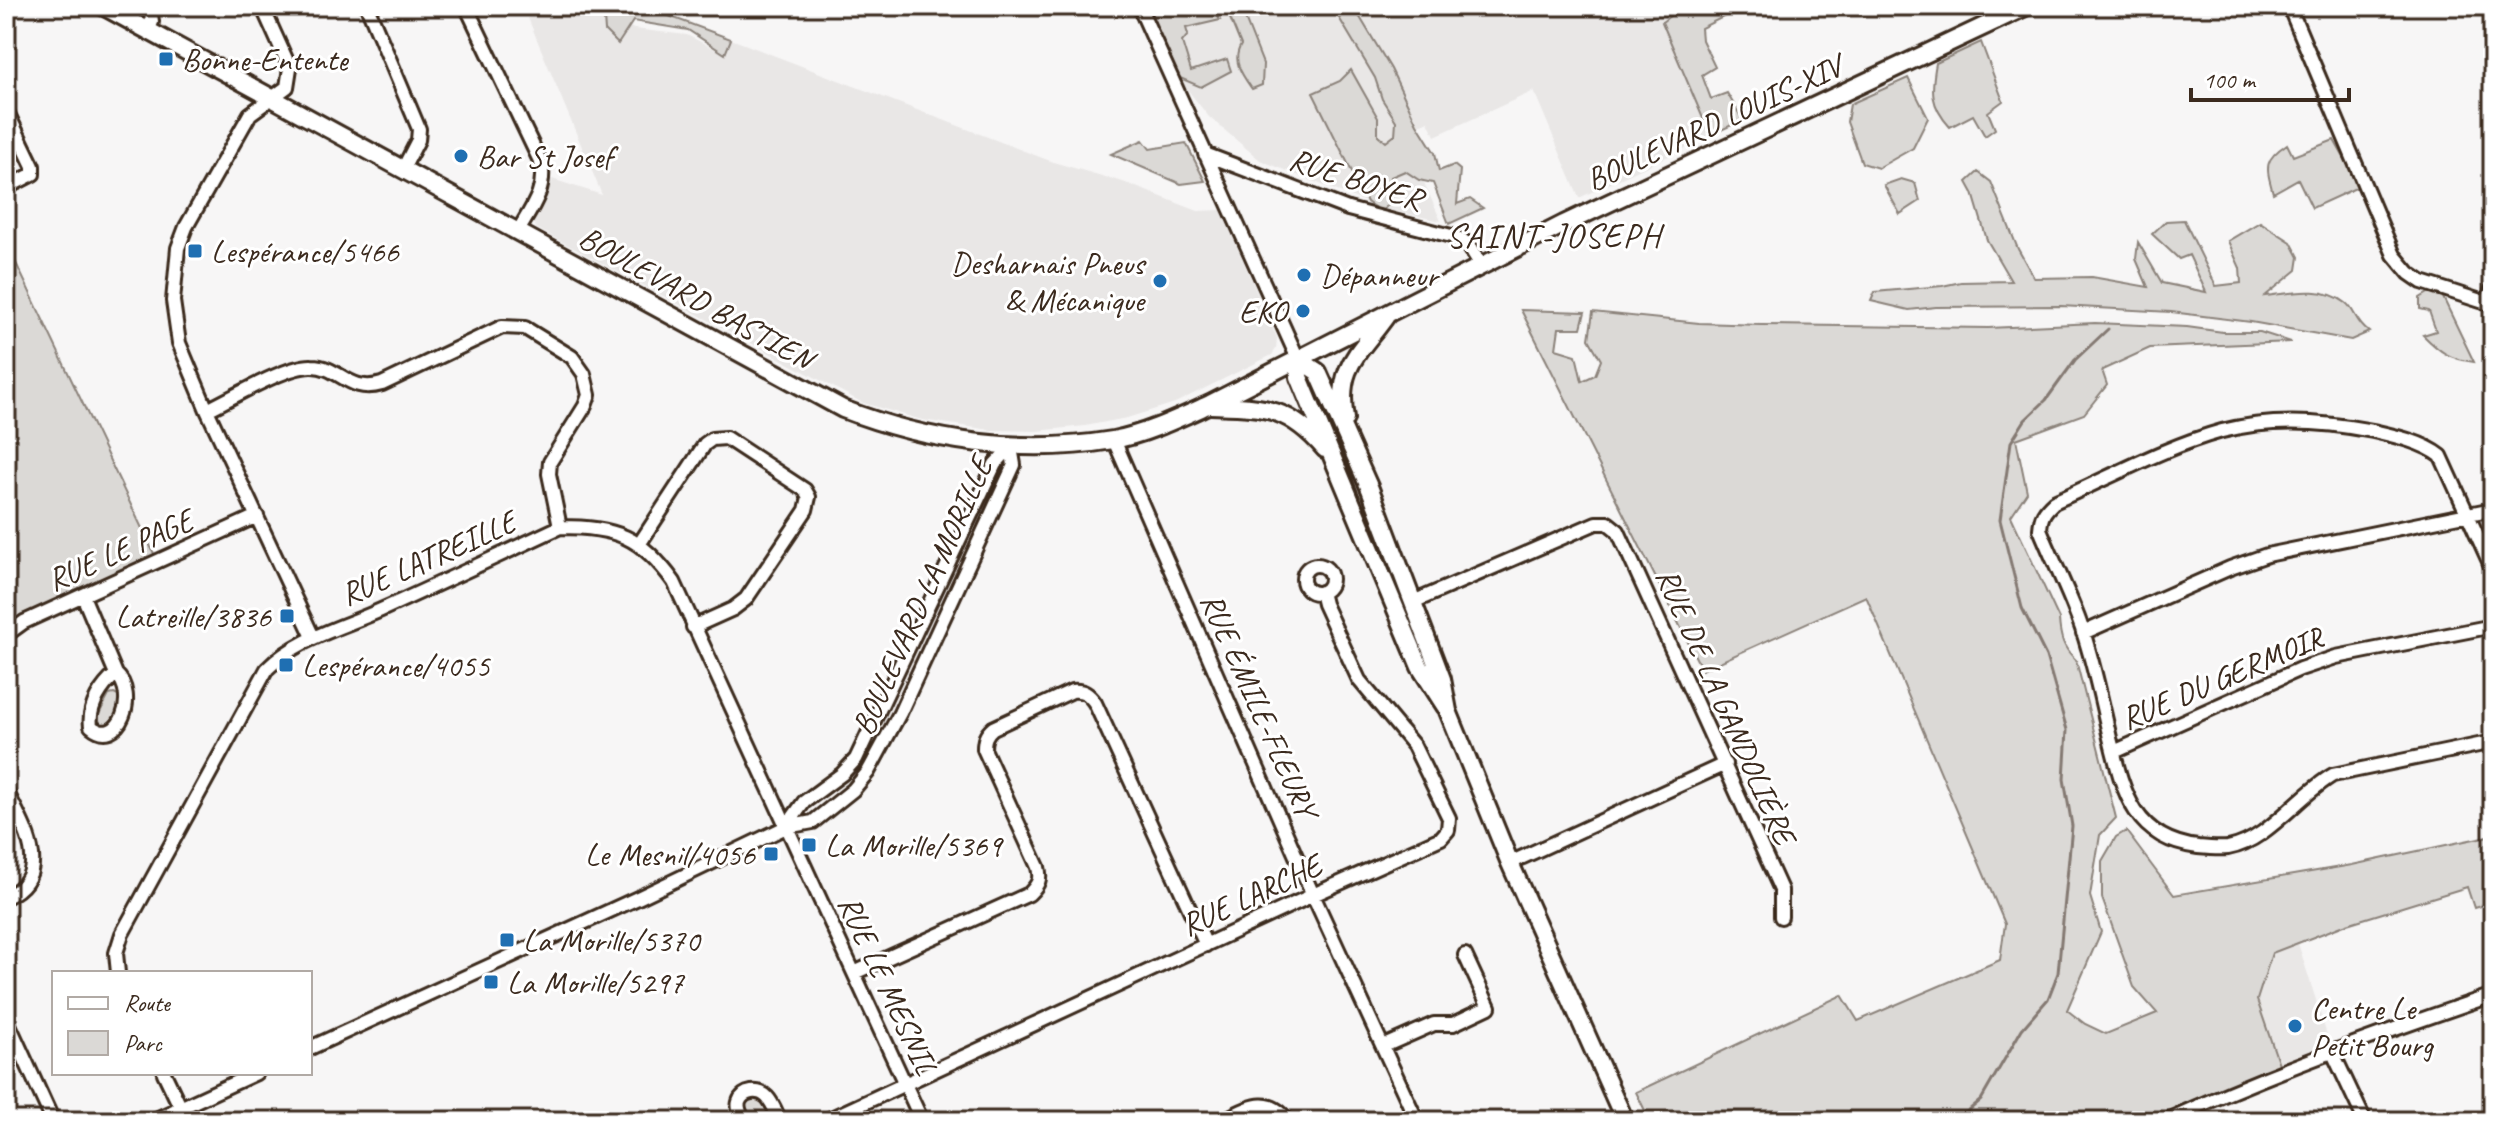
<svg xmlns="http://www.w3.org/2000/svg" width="2499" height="1127" font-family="Caveat,sans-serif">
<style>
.built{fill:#e9e7e6}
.green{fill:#dbd9d6;stroke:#8b827a;stroke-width:2}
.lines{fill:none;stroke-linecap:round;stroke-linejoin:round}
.stream{stroke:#847972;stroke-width:3}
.minor-casing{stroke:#3b2a1e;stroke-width:18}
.major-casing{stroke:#3b2a1e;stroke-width:22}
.minor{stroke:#fff;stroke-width:12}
.major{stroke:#fff;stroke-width:16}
.poi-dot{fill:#1f6fb2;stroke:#fff;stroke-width:3}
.labels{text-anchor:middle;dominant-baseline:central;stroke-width:6;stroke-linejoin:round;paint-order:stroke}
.poi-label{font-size:32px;fill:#3b2a1e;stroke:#fff;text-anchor:start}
.street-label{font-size:32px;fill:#3b2a1e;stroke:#fff}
.neighbourhood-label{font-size:34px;letter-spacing:2px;fill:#3b2a1e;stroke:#fff}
</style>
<rect width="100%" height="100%" fill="#f7f6f6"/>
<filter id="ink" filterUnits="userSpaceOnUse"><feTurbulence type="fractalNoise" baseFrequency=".0125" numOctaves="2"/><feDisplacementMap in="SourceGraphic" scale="16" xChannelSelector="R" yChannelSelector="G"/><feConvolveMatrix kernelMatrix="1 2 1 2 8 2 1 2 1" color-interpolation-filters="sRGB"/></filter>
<g filter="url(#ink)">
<path class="built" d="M 523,6 L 578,6 L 634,29 L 687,35 L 725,54 L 731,39 L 1053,162 L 1123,182 L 1198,211 L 1221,210 L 1277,338 L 1276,349 L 1272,355 L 1175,403 L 1127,418 L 1085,426 L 1037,431 L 991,430 L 922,420 L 863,403 L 536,228 L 533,221 L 551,185 L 552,179 L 602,195 Z
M 1145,6 L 1749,6 L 1672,40 L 1709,137 L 1579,198 L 1534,91 L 1435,136 L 1428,121 L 1402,133 L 1441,221 L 1380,208 L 1260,160 L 1209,117 L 1179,79 Z
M 2298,943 L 2332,1051 L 2281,1070 L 2257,1000 L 2272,953 Z"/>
<path class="green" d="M 579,6 L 642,6 L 731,39 L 725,54 L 688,30 L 633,21 L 618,44 L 605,31 L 604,17 Z
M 1145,6 L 1211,6 L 1220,20 L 1186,28 L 1188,35 L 1182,42 L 1191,71 L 1227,59 L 1231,71 L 1201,87 L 1180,78 L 1159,43 Z
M 1225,6 L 1240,6 L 1263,64 L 1262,85 L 1252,89 C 1243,76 1231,61 1241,45 Z
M 1332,6 L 1353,6 L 1358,14 L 1391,69 L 1417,124 L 1435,153 L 1439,171 L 1454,165 L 1460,170 L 1457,204 L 1470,199 L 1483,208 L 1449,224 L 1433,183 L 1419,180 L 1405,171 L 1391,177 L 1392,201 L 1381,212 L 1367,202 L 1313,93 L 1340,81 L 1351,70 L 1378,118 L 1378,135 L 1386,142 L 1395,135 L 1396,121 L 1382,99 L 1375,78 Z
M 1673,6 L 1745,6 L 1701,28 L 1702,40 L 1715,67 L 1702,75 L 1711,99 L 1727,93 L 1743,120 L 1710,135 L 1662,22 L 1675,12 Z
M 1981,42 L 2003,101 L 1988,112 L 1995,129 L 1985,136 L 1973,115 L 1950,127 C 1930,105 1931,91 1936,63 Z
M 1908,78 L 1928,118 L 1913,148 L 1878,168 L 1862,163 L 1847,122 L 1850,104 Z
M 1143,140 L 1150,149 L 1186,143 L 1205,181 L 1181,184 L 1111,154 Z
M 2334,140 L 2360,186 L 2312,208 L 2298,179 L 2273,193 C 2266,167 2263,160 2287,144 L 2293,156 Z
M 1978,172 L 1991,182 L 2018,249 L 2034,278 L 2092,277 L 2148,287 L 2136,259 L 2138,242 L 2162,283 L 2206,292 L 2189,255 L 2179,259 L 2152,234 L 2166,221 L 2184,220 L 2216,286 L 2241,283 L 2240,268 L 2228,241 L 2260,222 L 2291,242 L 2299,257 L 2297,270 L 2265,296 C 2291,293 2323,285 2346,303 C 2355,310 2355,322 2369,332 L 2351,340 L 2251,322 L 2171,312 L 2061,306 L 1936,307 L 1909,310 L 1871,301 L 1875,292 L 1942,286 L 1961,282 L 2011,281 L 1987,240 L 1973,193 L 1967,182 Z
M 1901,179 L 1915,183 L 1920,201 L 1900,214 L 1884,185 Z
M 6,242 L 158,562 L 6,634 Z
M 2438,287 L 2474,362 C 2449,359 2440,352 2423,335 L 2436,331 L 2429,311 L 2420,309 L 2420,298 Z
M 1521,310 L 1585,312 L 1581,328 L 1559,328 L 1556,349 L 1576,355 L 1582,381 L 1595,375 L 1601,360 L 1589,339 L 1593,312 L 1699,323 L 1761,325 L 1988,328 L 2095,323 L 2187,327 L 2223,332 L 2260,332 L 2291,342 L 2150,348 L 2102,370 L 2107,385 L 2084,414 L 2016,439 L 2027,492 L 2011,516 L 2059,619 C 2060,637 2063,648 2076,660 L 2116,818 L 2100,835 L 2090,896 L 2101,932 L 2067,1010 L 2085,1024 L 2106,1034 L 2157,1013 L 2134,987 L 2102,898 L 2102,861 L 2116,837 L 2126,831 L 2174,895 L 2352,865 L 2493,835 L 2493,902 L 2474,908 L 2467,887 L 2347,924 L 2272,953 L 2257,1000 L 2281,1070 L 2159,1121 L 1650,1121 L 1636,1092 L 1842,995 L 1858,1021 L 2000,960 L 2005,924 L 1866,596 L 1702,670 Z
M 114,694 L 120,697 C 121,706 113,722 105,725 L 100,723 L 98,716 L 109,695 Z
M 756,1097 L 762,1100 L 771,1121 L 750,1121 L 743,1107 L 747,1101 Z"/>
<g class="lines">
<path class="stream" d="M 1956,1121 L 1981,1100 L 2022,1029 L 2048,999 L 2058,973 L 2072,826 L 2064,779 L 2067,730 L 2046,656 L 2022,608 L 2000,520 L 2011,442 L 2025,420 L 2046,400 L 2075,360 L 2108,329"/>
<g class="minor-casing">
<path id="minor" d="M 262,6 L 290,68 L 287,87 L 250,114 L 186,227 L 178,248 L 173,301 L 179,343 L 207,410 L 313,637
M 367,6 L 419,129 L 418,140 L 403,169
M 466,6 L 541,163 C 547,190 530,210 517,233
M 1139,6 L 1298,359
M 2289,6 L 2394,255 L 2409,273 L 2422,282 L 2493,305
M 2489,6 L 2493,15
M 147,30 L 152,22 L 150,6
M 6,110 L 33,166 L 33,174 L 6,188
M 1205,154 L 1348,209 L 1455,237 L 1467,243 L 1481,265
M 2486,303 L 2493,287
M 207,410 C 232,398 287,365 312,366 C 340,366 348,394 382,384 L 502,327 L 525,328 L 572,357 L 584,374 L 589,395 L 585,406 L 550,462 L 549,474 L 560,527
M 1114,440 L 1313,895 L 1417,1121
M 640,543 L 705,444 L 712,439 L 726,438 L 805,490 L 809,497 L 806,510 L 746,599 L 733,609 L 693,627
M1303 579a14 14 0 1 1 28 0a14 14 0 1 1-28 0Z
M 2493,570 L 2441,456 C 2423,442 2395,436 2373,431 C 2323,421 2271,418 2222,431 C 2164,447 2109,478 2054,502 C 2044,511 2041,516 2040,529 C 2056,568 2077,608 2088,648 C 2097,678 2103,708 2110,738 C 2123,791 2133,839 2198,847 C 2208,848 2218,849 2228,848 C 2268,841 2298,795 2333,775 L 2493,742
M 83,596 L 116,674 C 139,694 119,750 91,726 C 88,706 102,686 116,674
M 1413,602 L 1596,523 L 1608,523 L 1618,531 L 1781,890 L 1781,917
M 2083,633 L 2230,568 L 2267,555 L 2493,509
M 6,635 L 24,622 L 257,516
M 2114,752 L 2300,669 L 2336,657 L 2493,626
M 6,790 C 22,824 56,874 6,897
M 786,827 L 804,802 L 842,774 L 856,759 L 995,464 L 1011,447
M 1510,863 L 1725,764
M 118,973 L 116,953 L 122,934 L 267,669 C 298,638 341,628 381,610 C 441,583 500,555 560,527 C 616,527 641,536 674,582 L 922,1121
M 854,973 L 1029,894 C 1039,884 1041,879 1038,867 L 984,749 C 984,739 986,734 993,728 L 1072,691 C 1084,690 1089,694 1095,703 L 1206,945
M 6,1018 L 53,1121
M 1384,1046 L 1434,1024 L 1453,1024 L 1489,1007 L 1465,955
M 310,1048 L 640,897 L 786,827 L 813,822 L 853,790 L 868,772 L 900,713 L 1014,465 L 1011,447
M 2332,1051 L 2365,1121
M 164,1073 L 187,1121
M 152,1121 L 256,1073
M 744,1121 C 741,1115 737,1108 739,1102 C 743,1090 759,1089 767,1097 C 773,1103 776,1113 780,1121
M 825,1121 L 1313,895 L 1441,838 L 1448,830 L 1449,818 L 1414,746 L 1359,680 L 1324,604 L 1321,592
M 1221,1121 C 1248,1109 1267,1093 1288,1121
M 2165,1121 C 2272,1072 2381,1033 2493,995"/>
</g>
<g class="major-casing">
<path id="major" d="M 103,6 L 843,409 C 928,442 1022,455 1113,440 C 1146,434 1179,418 1210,404 L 1564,224 L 2027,6
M 1298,359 L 1318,372 L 1370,489 L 1442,679 L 1448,711 L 1510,863 L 1625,1121
M 1298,359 L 1299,377 L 1420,667 L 1445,706
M 1211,405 C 1264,407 1288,406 1325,449
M 1345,419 C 1336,367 1358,355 1386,316"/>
</g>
<use href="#minor" class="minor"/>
<use href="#major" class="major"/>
</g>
</g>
<g class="poi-dot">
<rect x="158" y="51" width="16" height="16" rx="4"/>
<circle cx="461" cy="156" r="8"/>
<rect x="187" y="243" width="16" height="16" rx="4"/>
<circle cx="1304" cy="275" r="8"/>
<circle cx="1160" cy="281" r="8"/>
<circle cx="1303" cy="311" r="8"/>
<rect x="279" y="608" width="16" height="16" rx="4"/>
<rect x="278" y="657" width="16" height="16" rx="4"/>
<rect x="801" y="837" width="16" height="16" rx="4"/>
<rect x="763" y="846" width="16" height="16" rx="4"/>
<rect x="499" y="932" width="16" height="16" rx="4"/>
<rect x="483" y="974" width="16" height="16" rx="4"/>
<circle cx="2295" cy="1026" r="8"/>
</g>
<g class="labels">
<g class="poi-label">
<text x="182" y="59">Bonne-Entente</text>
<text x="477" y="156">Bar St Josef</text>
<text x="211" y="251">Lespérance/5466</text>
<text x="1144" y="263" text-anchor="end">Desharnais Pneus<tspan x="1144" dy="37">&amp; Mécanique</tspan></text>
<text x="1320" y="275">Dépanneur</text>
<text x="1287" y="311" text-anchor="end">EKO</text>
<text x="271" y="616" text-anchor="end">Latreille/3836</text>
<text x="302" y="665">Lespérance/4055</text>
<text x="825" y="845">La Morille/5369</text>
<text x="755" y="854" text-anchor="end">Le Mesnil/4056</text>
<text x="523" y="940">La Morille/5370</text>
<text x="507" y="982">La Morille/5297</text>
<text x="2311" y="1008">Centre Le<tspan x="2311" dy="37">Petit Bourg</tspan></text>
</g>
<g class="street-label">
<text transform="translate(1714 123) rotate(-25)">BOULEVARD LOUIS-XIV</text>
<text transform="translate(1356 179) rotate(18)">RUE BOYER</text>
<text transform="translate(696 298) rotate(29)">BOULEVARD BASTIEN</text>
<text transform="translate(120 550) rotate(-24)">RUE LE PAGE</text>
<text transform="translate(428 558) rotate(-24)">RUE LATREILLE</text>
<text transform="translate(922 596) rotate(-66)">BOULEVARD LA MORILLE</text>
<text transform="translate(2222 678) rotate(-23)">RUE DU GERMOIR</text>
<text transform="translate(1259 705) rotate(66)">RUE ÉMILE-FLEURY</text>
<text transform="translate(1726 706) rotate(66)">RUE DE LA GANDOLIÈRE</text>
<text transform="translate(1251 895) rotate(-25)">RUE LARCHE</text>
<text transform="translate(888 985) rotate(65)">RUE LE MESNIL</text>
</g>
<g class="neighbourhood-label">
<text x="1554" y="235">SAINT-JOSEPH</text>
</g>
</g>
<rect width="2499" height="1127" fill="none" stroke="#fff" stroke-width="32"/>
<rect x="16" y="16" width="2467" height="1095" fill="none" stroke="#3b2a1e" stroke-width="3" filter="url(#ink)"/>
<rect x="52" y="971" width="260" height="104" fill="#ffffff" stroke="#b1aaa5" stroke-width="2"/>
<rect x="68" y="997" width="40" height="12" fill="#ffffff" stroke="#b1aaa5" stroke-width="2"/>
<text x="124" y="1011" font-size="24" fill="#3b2a1e">Route</text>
<rect x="68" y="1031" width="40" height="24" fill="#dbd9d6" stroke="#b1aaa5" stroke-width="2"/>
<text x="124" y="1051" font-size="24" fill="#3b2a1e">Parc</text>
<path d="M2191 88v12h158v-12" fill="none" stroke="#3b2a1e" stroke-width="4"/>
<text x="2203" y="88" font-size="24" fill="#3b2a1e" stroke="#ffffff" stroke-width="6" paint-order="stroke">100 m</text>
</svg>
